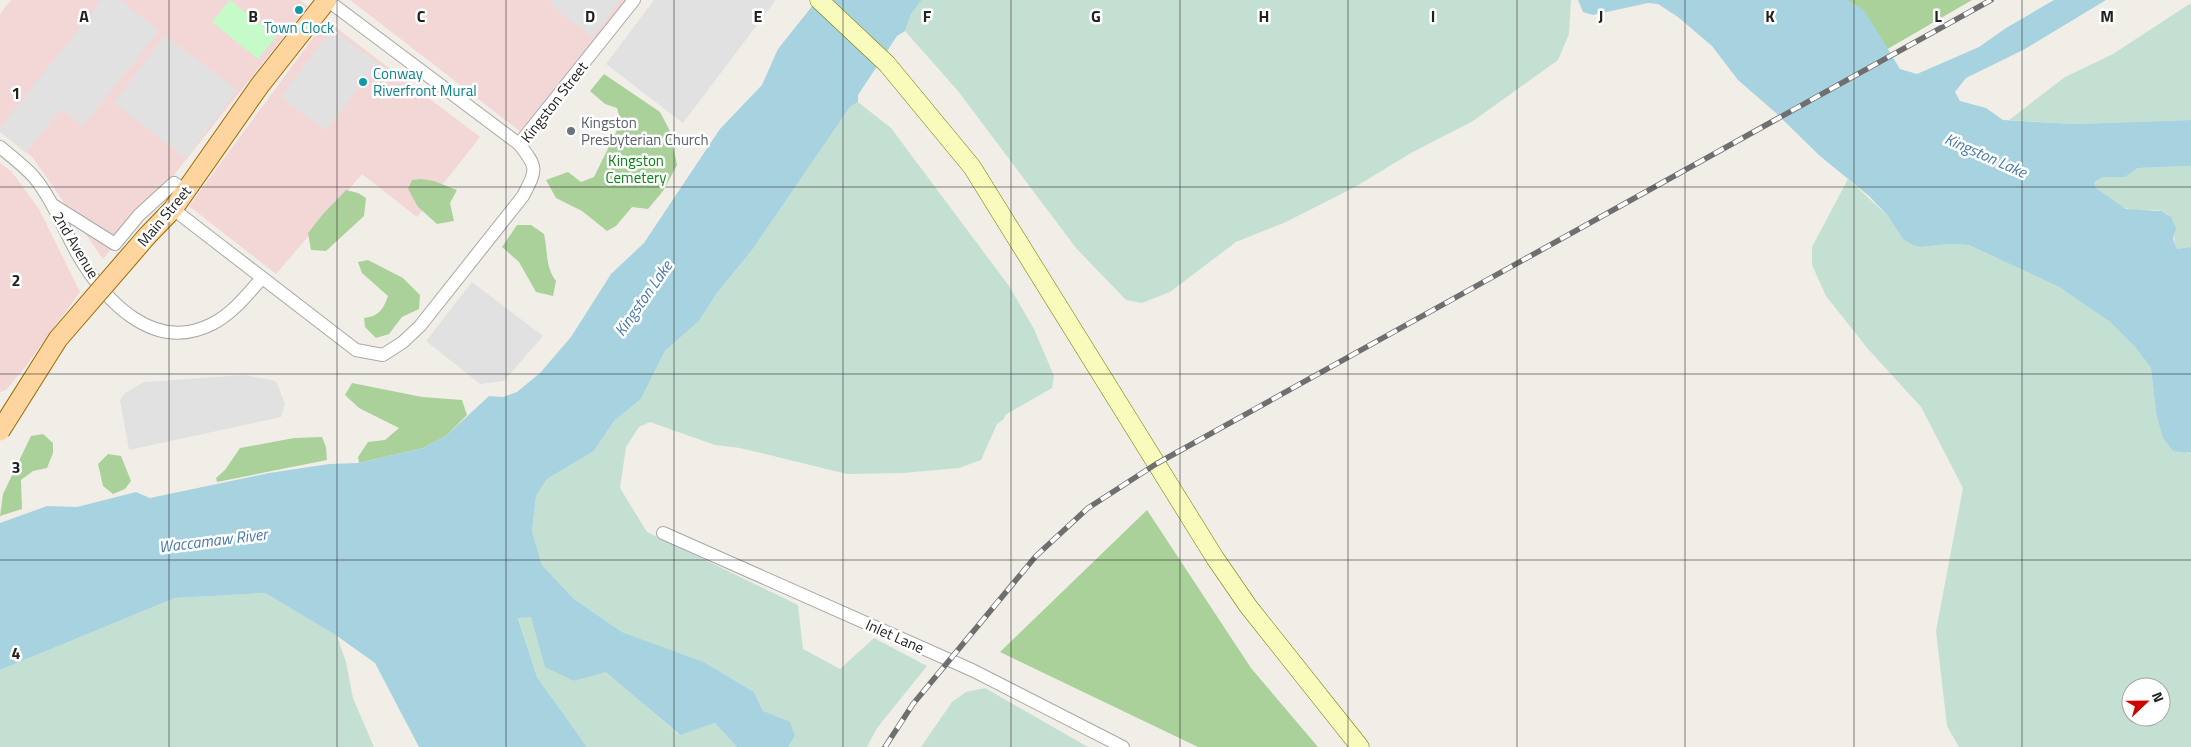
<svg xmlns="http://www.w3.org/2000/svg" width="2191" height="747" font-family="'Titillium Web',sans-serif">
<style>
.commercial{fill:#f2d7d6}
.forest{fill:#abd19b}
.wetland{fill:#c4e0d3;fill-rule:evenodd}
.park{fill:#c4fbc9}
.parking{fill:#e1e1e1}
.water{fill:#a7d3e0}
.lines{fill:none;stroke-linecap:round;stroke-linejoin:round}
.street-casing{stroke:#a8a8a8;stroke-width:14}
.secondary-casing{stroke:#707d02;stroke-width:19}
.primary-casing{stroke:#9d6900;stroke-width:21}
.street{stroke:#fff;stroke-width:12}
.secondary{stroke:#f8fbbb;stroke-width:18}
.primary{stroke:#fed59f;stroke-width:19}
.rail-casing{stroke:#6f6f6f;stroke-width:5.5}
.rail{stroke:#fff;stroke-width:4;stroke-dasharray:11;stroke-linecap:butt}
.primary-bridge-casing{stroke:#9d6900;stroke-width:21;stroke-linecap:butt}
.primary-bridge{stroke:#fed59f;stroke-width:19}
.grid{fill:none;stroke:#212121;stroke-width:1;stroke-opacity:0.55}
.culture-dot{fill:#0f9aa8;stroke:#fff;stroke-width:2}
.worship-dot{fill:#6b7280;stroke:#fff;stroke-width:2}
.labels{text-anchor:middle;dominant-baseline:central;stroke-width:5;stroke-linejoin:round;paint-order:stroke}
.culture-label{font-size:15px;fill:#0d838f;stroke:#fff}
.street-label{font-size:15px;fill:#212121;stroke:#fff}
.worship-label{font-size:15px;fill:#5b616d;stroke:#fff;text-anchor:start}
.park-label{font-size:15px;fill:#098413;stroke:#fff}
.water-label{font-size:16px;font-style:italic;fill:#477aac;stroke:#fff}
.grid-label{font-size:16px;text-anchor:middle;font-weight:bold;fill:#212121;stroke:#fff;stroke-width:5;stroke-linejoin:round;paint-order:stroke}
</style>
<rect width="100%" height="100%" fill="#f1eee7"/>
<path class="commercial" d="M 11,0 L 300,0 L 308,6 L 151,204 L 139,215 L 103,259 L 33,158 L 0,130 L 0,14 Z
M 350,0 L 628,0 L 525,135 Z
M 326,20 L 480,137 L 417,217 L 362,174 L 276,274 L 189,206 Z
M 0,163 L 12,172 L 39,209 L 80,292 L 26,366 L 6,390 L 0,392 Z"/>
<path class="forest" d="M 1812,0 L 1972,0 L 1879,54 Z
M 604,74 L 660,112 L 670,131 L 677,165 L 663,191 L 648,209 L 632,207 L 616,226 L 607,231 L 582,211 L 556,198 L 546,180 L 568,172 L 581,182 L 594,177 L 621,122 L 617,108 L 605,104 L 590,91 Z
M 421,179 L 434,181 L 457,190 L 450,203 L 454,221 L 437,224 L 418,207 L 408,189 L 412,180 Z
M 346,190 L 358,193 L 366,198 L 364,216 L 326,251 L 311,250 L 308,233 L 323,214 Z
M 517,225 L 531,225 L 544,234 C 548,252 545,266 556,281 L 553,296 L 536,292 L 519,262 L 502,247 Z
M 368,260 L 403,278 L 420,295 L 419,309 L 402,317 L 389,334 L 376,338 L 365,327 L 364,318 C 379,316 383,310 388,296 L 362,273 L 358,262 Z
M 352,383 L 422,397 L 462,400 L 467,415 L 446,436 L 423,448 L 359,463 L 358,457 L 368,442 L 385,440 L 399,428 L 359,408 L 345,395 Z
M 43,434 L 53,443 L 53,453 L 47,468 L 33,471 L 21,480 L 22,509 L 0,516 L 3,494 L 31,436 Z
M 322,437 L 326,447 L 327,460 L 217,482 L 216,478 L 225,470 L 240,448 L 294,438 Z
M 108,454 L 121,456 L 131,481 L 125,489 L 113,494 L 103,486 L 98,464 Z
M 1147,510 L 1251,668 L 1318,747 L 1198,747 L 1000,652 Z"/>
<path class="wetland" d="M 922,0 L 1571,0 L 1569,34 L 1558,60 L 1473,121 L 1411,153 L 1355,187 L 1286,222 L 1236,242 L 1170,292 L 1142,303 L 1126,300 L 1076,248 L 958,91 L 905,31 L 911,14 Z
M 2191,3 L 2191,120 L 2074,124 L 2009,120 L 2065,77 L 2113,54 Z
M 858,102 L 891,128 L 1009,286 L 1034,329 L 1054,376 L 1052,388 L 1005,415 L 1004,419 L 997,424 L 981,460 L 959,468 L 903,473 L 847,474 L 740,448 L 715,445 L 650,422 L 639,427 L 626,447 L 620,488 L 647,532 L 798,605 L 803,649 L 840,669 L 874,638 L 927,666 L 877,728 L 867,747 L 788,747 L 795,736 L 763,711 L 754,692 L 704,662 L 622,632 L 574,599 L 542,565 L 532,531 L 536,496 L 547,479 L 594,451 L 614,421 L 641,399 L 665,351 L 699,321 L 717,293 L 752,250 L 850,107 Z
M 2191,166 L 2191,247 L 2177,249 C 2171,236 2178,231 2172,220 C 2164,203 2139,214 2125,208 C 2115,204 2105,194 2096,188 L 2094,182 L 2104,177 L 2125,177 L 2138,168 Z
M 1848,179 L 1888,216 L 1903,238 L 1922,247 L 1949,244 L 1969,245 L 2059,287 L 2110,322 L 2135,347 L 2151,368 L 2156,413 L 2188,454 L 2191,453 L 2191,747 L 1959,747 L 1947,726 L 1936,631 L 1963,488 L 1921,407 L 1868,349 L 1826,296 L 1812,265 L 1812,247 ZM 2131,687 L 2161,687 L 2161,717 L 2131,717 Z
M 265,593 L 337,636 L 346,662 L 353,698 L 374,747 L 0,747 L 0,670 L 175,598 Z
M 518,617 L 531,617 L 574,681 L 606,671 L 679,735 L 715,723 L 737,747 L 587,747 L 537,677 Z
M 985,688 L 1088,747 L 921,747 L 952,702 L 966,692 Z"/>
<path class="park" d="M 230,0 L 276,37 L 258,59 L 212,22 Z"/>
<path class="parking" d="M 102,0 L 120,0 L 159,31 L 83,126 L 61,109 L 26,153 L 0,132 L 0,128 Z
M 554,0 L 621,0 L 592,37 L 550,4 Z
M 654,0 L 776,0 L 683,123 L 606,64 Z
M 332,29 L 377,63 L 326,131 L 281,97 Z
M 165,35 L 237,90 L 186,158 L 114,103 Z
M 472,282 L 543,336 L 504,381 L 480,384 L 426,341 Z
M 245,375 L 276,381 L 285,404 L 281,417 L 129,450 L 120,400 L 125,393 L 144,382 Z"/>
<path class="water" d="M 817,0 L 922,0 L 911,14 L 905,31 L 897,36 L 858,95 L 858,102 L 850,107 L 752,250 L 717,293 L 699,321 L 665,351 L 641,399 L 614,421 L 594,451 L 547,479 L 536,496 L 532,531 L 542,565 L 574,599 L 622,632 L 704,662 L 754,692 L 763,711 L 790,722 L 795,736 L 788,747 L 737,747 L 715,723 L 680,735 L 606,672 L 574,681 L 545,667 L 531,617 L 518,618 L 537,677 L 587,747 L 419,747 L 375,663 L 337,636 L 265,593 L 175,598 L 0,670 L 0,523 L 47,506 L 77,507 L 136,492 L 150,498 L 269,473 L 329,464 L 359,463 L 423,448 L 446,436 L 489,396 L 503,397 L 517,392 L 540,373 L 571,337 L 611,274 L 644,243 L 720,129 L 762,85 L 778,49 Z
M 1578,0 L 1847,0 L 1864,10 L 1900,69 L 1917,74 L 1979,47 L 2006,28 L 2054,0 L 2106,0 L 2025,49 L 1966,78 L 1955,92 L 1960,101 L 1986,108 L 2003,120 L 2074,124 L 2191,120 L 2191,166 L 2138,168 L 2125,177 L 2104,177 L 2094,182 L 2096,188 L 2126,209 L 2162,211 L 2171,217 L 2176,228 L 2173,239 L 2177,249 L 2191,247 L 2191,453 L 2173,451 L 2163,438 L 2156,413 L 2151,368 L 2135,347 L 2110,322 L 2059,287 L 1969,245 L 1949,244 L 1922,247 L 1913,245 L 1903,239 L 1888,216 L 1869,196 L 1820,156 L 1776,113 L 1738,80 L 1712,46 L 1678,17 L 1658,4 L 1648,3 L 1593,15 L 1583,12 Z"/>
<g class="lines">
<g class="street-casing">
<path id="street" d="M 519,144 L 634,0
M 0,147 C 11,156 24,166 34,177 C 52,199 63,228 77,253 C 104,300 153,354 212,324 C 232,314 247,295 262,278
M 53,205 L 115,244 L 139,215 L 174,183 L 186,191
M 173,209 L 356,350 L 383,355 L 403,342 L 420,326 L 523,196 C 537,169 538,168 519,144 L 327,0
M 663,533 L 972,670 L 1123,747"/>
</g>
<g class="secondary-casing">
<path id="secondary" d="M 819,0 L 887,64 L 972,167 L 1215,558 L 1248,606 L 1360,747"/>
</g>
<g class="primary-casing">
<path id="primary" d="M 147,236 L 173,209 L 260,85 L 327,0"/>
</g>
<use href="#street" class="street"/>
<use href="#secondary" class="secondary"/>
<use href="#primary" class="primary"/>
<g class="rail-casing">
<path id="rail" d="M 885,747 L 913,704 L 1036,556 L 1088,508 L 1156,464 L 1991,0"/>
</g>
<use href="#rail" class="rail"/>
<g class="primary-bridge-casing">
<path id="primary-bridge" d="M 0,431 L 58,339 L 147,236"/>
</g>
<use href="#primary-bridge" class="primary-bridge"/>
</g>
<path class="grid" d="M 169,0 L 169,747M 337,0 L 337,747M 506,0 L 506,747M 674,0 L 674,747M 843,0 L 843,747M 1011,0 L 1011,747M 1180,0 L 1180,747M 1348,0 L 1348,747M 1517,0 L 1517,747M 1685,0 L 1685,747M 1854,0 L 1854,747M 2022,0 L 2022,747M 0,187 L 2191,187M 0,374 L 2191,374M 0,560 L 2191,560"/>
<g class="culture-dot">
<circle cx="299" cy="10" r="5"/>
<circle cx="363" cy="82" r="5"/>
</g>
<circle class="worship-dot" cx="571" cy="131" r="5"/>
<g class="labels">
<g class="culture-label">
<text x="299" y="27">Town Clock</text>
<text x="373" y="73" text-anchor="start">Conway<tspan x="373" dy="17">Riverfront Mural</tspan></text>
</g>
<g class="street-label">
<text transform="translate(554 102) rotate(-52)">Kingston Street</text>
<text transform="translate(164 216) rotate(-50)">Main Street</text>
<text transform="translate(76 245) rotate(59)">2nd Avenue</text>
<text transform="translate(895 636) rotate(24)">Inlet Lane</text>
</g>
<g class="worship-label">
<text x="581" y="122">Kingston<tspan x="581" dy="17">Presbyterian Church</tspan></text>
</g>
<g class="park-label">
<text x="636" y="160">Kingston<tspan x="636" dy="17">Cemetery</tspan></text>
</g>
<g class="water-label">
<text transform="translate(1986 155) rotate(24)">Kingston Lake</text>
<text transform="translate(643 298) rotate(-55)">Kingston Lake</text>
<text transform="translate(213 540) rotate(-7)">Waccamaw River</text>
</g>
</g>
<g class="grid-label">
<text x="84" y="22">A</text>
<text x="253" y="22">B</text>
<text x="421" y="22">C</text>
<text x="590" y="22">D</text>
<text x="758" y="22">E</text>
<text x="927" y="22">F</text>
<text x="1096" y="22">G</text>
<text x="1264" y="22">H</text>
<text x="1433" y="22">I</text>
<text x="1601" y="22">J</text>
<text x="1770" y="22">K</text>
<text x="1938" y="22">L</text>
<text x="2107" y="22">M</text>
<text x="16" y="99">1</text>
<text x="16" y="286">2</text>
<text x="16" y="473">3</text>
<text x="16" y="659">4</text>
</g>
<g transform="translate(2146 702) rotate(68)"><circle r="24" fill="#ffffff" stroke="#a6a6a6"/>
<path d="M0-4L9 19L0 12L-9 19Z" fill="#d10001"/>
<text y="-8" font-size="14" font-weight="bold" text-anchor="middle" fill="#212121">N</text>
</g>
</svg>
